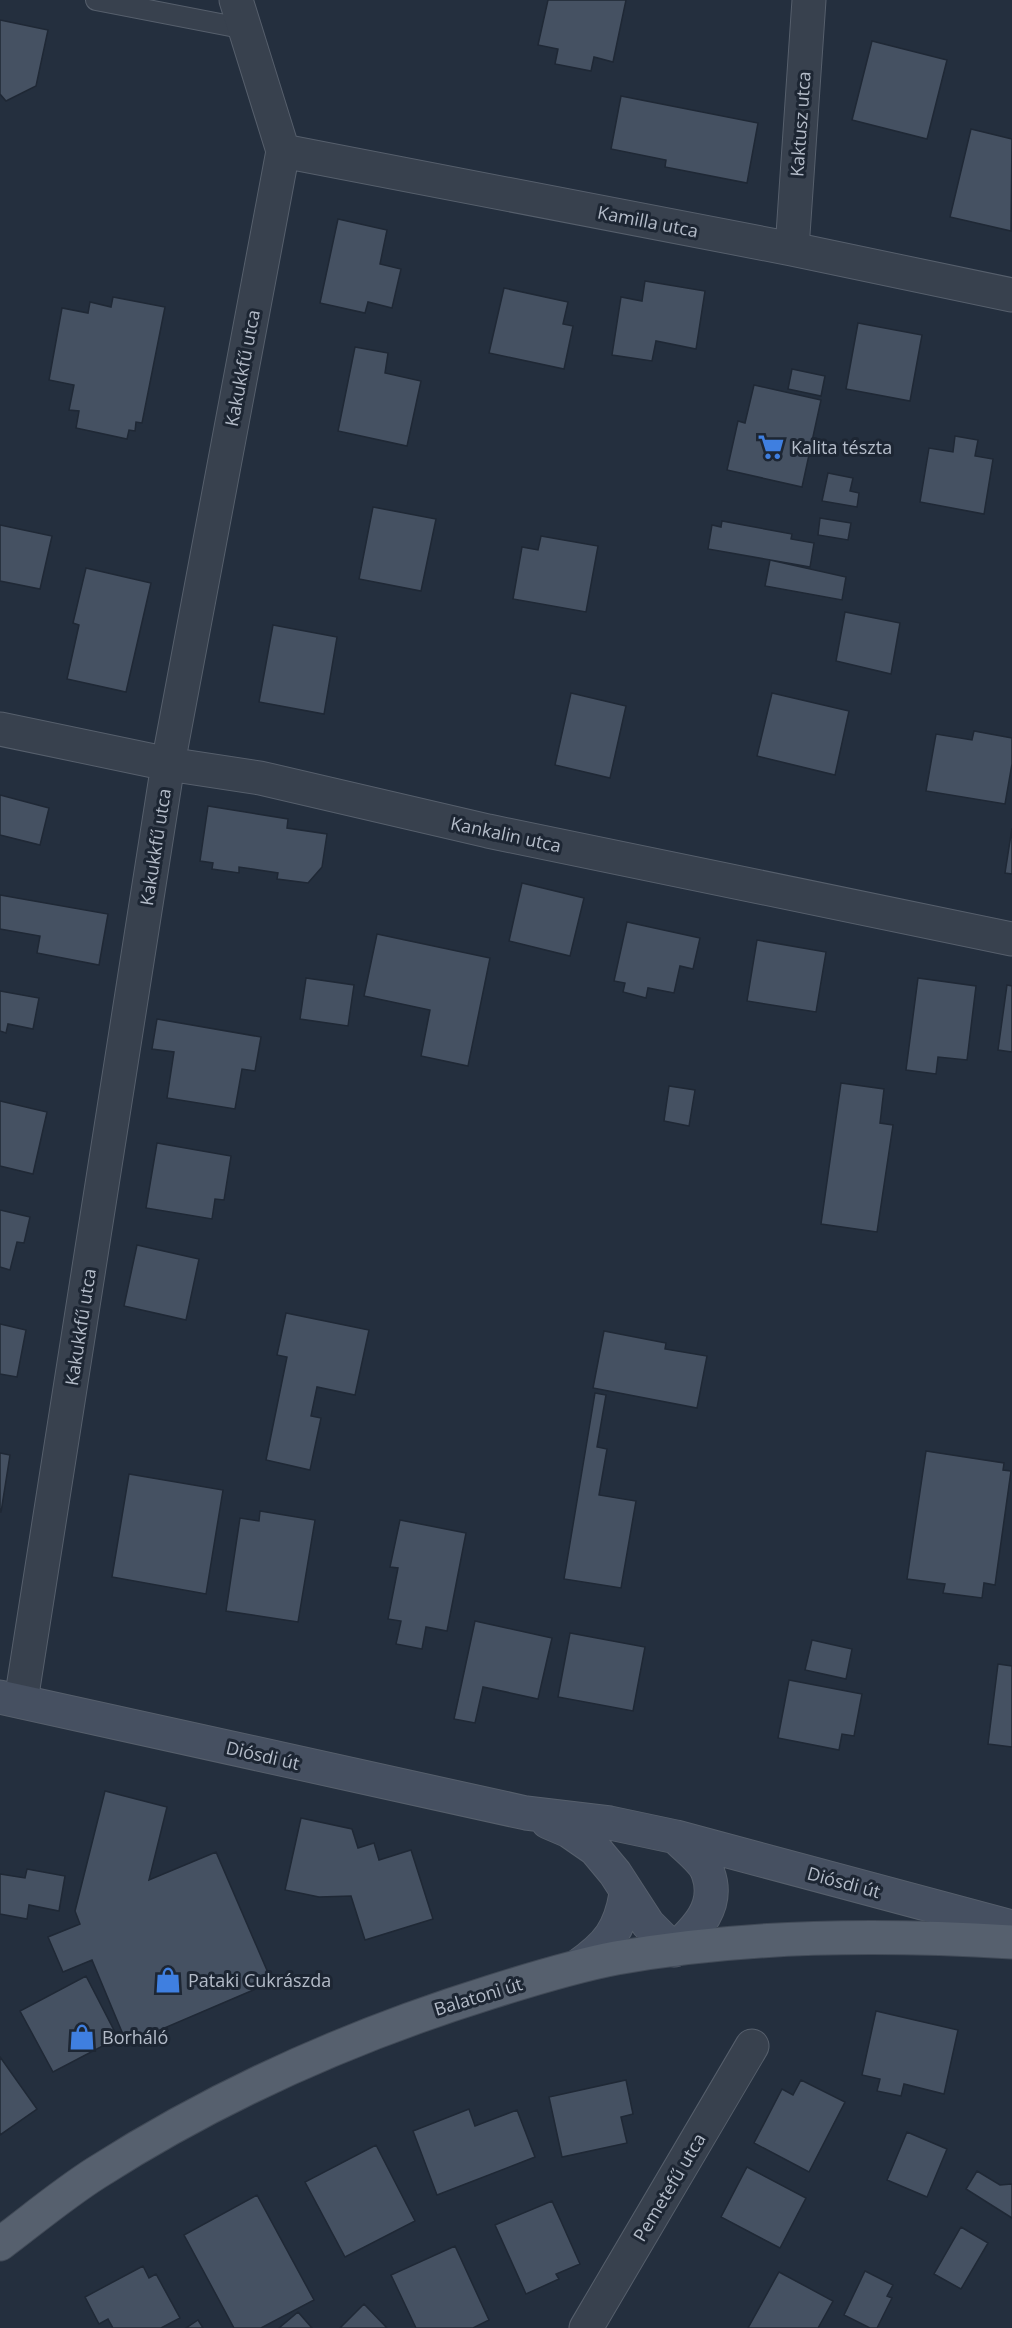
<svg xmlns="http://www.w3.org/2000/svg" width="1012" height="2328" font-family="'Open Sans',sans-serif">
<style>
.building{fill:#455162;stroke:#1f2835;stroke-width:1.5}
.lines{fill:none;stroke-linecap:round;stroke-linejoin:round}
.service-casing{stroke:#565f6c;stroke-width:22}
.minor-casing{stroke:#565f6c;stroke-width:35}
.secondary-casing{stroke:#565f6c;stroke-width:35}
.primary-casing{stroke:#414a57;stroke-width:35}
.service{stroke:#38414e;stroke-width:20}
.minor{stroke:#38414e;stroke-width:33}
.secondary{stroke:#465061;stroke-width:33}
.primary{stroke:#56606e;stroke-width:33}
.labels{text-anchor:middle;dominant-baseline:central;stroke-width:6;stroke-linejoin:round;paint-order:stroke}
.street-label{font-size:18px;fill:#b4bcc9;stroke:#1d2633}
.poi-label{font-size:18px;fill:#b4bcc9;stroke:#1d2633;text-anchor:start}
</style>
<rect width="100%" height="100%" fill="#242f3e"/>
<path class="building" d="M 548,0 L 626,0 L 613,62 L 594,57 L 591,71 L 555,64 L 558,49 L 538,45 Z
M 0,20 L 48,30 L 36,86 L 6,101 L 0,94 Z
M 872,41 L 947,60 L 927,139 L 852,120 Z
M 621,96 L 758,123 L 747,183 L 665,167 L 666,160 L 611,149 Z
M 971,129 L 1012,139 L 1011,231 L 950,217 Z
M 338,219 L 387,230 L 380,264 L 401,269 L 392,308 L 368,302 L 365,313 L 320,303 Z
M 645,281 L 705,291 L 696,349 L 656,341 L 652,361 L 612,355 L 621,297 L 642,301 Z
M 504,288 L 568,302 L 563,324 L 573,326 L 564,369 L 489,353 Z
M 113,297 L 165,307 L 142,423 L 136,422 L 135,431 L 129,430 L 127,439 L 76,428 L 79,411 L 69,410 L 74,385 L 49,380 L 62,308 L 88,313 L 90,302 L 111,307 Z
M 858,323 L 922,335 L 910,401 L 846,389 Z
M 355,347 L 388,353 L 385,373 L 421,381 L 407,446 L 338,431 Z
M 792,369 L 825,376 L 821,396 L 788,389 Z
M 754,385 L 821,400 L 802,487 L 727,470 L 738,421 L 745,423 Z
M 955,436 L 978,440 L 975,456 L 993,459 L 984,514 L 920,502 L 929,448 L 953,452 Z
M 828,473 L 853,478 L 850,491 L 859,493 L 857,507 L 822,501 Z
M 373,507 L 436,519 L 421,591 L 359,579 Z
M 820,518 L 851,523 L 848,540 L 818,535 Z
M 722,521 L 792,534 L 791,539 L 814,543 L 810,567 L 708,549 L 712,525 L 721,527 Z
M 0,525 L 52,536 L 40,589 L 0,581 Z
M 541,536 L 598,546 L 586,612 L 513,599 L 522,547 L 538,550 Z
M 770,560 L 846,577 L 842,600 L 765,586 Z
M 86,568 L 151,583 L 126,692 L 67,679 L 79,625 L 73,623 Z
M 845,612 L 900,623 L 891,674 L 836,661 Z
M 273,625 L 337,637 L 324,714 L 259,702 Z
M 571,693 L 626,706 L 610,778 L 555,765 Z
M 772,693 L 849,711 L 835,775 L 757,756 Z
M 974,731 L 1012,738 L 1012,764 L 1005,804 L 926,791 L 936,734 L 972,740 Z
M 0,795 L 49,808 L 40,845 L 0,835 Z
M 208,806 L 288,819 L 287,828 L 327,834 L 322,867 L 308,883 L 277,879 L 278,873 L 239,867 L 239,873 L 212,869 L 213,863 L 200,861 Z
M 1012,828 L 1012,874 L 1005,873 Z
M 522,883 L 584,898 L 570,956 L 509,941 Z
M 0,895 L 108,914 L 99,965 L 37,953 L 40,936 L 0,929 Z
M 627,922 L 700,938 L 693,969 L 680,966 L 674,993 L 648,988 L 646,998 L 623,992 L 625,983 L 614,981 Z
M 377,934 L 490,958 L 468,1066 L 421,1056 L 430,1010 L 364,996 Z
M 757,940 L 826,952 L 816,1012 L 747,1001 Z
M 306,978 L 354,985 L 348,1026 L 300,1019 Z
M 918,978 L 976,986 L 967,1060 L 938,1057 L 936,1074 L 906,1070 Z
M 1007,985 L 1012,986 L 1012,1052 L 998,1050 Z
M 0,991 L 39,998 L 33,1029 L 8,1024 L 6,1033 L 0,1031 Z
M 157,1019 L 261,1037 L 255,1071 L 242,1069 L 235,1109 L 167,1098 L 174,1052 L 152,1049 Z
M 841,1083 L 884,1089 L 880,1123 L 893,1125 L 877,1232 L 821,1224 Z
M 669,1086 L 695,1090 L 689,1126 L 664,1121 Z
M 0,1101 L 47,1112 L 33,1174 L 0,1166 Z
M 157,1143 L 231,1156 L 224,1200 L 215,1199 L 212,1219 L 146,1208 Z
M 0,1210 L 30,1217 L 24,1243 L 17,1242 L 10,1270 L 0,1267 Z
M 137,1245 L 199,1259 L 186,1320 L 124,1306 Z
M 286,1313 L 369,1330 L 355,1395 L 317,1387 L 311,1416 L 321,1418 L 310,1470 L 266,1460 L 287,1357 L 277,1355 Z
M 0,1324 L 26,1330 L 17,1377 L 0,1374 Z
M 604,1331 L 666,1343 L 665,1349 L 707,1356 L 697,1408 L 593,1388 Z
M 595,1393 L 606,1395 L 597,1447 L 607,1449 L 599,1495 L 636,1501 L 621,1588 L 564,1579 Z
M 926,1451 L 1004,1463 L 1003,1470 L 1011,1471 L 995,1585 L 984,1583 L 982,1598 L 943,1593 L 945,1584 L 907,1579 Z
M 0,1453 L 10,1455 L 1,1512 L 0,1512 Z
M 129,1474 L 223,1490 L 206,1594 L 112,1577 Z
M 260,1511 L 315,1520 L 298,1622 L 226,1611 L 240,1518 L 259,1521 Z
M 400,1520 L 466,1533 L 447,1631 L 426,1627 L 422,1649 L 396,1644 L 401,1621 L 388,1619 L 398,1568 L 390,1567 Z
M 475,1621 L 552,1638 L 538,1699 L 483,1687 L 475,1723 L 454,1719 Z
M 570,1633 L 645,1647 L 633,1711 L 558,1697 Z
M 812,1640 L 852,1649 L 846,1679 L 805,1670 Z
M 998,1664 L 1012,1666 L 1012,1747 L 988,1744 Z
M 789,1680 L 862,1694 L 854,1736 L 842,1734 L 839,1750 L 778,1738 Z
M 105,1791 L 167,1807 L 149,1880 L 216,1852 L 272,1982 L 127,2044 L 92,1960 L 63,1972 L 48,1937 L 80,1924 L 75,1911 Z
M 301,1818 L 352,1829 L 358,1848 L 374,1843 L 379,1860 L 411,1850 L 433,1919 L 365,1940 L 351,1896 L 319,1897 L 285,1890 Z
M 27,1869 L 65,1876 L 59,1911 L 29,1905 L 27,1919 L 0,1914 L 0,1874 L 25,1878 Z
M 86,1976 L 118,2038 L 53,2072 L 20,2011 Z
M 876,2011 L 958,2030 L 944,2094 L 904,2084 L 901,2096 L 877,2091 L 880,2079 L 862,2075 Z
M 0,2057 L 37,2109 L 0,2135 Z
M 626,2080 L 633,2114 L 621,2117 L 627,2143 L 562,2157 L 549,2097 Z
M 801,2080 L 845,2102 L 809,2172 L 754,2143 L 782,2089 L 793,2095 Z
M 469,2109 L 475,2126 L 517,2110 L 535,2157 L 437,2195 L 413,2131 Z
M 907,2132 L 947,2149 L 927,2197 L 887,2180 Z
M 376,2145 L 415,2221 L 345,2257 L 305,2182 Z
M 747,2167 L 806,2198 L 780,2248 L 721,2217 Z
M 977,2171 L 1000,2185 L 1012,2184 L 1012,2218 L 966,2189 Z
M 257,2195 L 314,2300 L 261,2328 L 234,2328 L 184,2235 Z
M 552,2201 L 580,2264 L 556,2274 L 559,2279 L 526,2294 L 495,2225 Z
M 961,2227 L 988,2243 L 961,2289 L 934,2274 Z
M 455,2246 L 489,2320 L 473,2328 L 416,2328 L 391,2275 Z
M 143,2266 L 149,2278 L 156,2274 L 180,2318 L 161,2328 L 113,2328 L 108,2319 L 99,2324 L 85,2297 Z
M 865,2271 L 893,2285 L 887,2296 L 892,2298 L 877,2328 L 870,2328 L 844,2315 Z
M 779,2272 L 833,2301 L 818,2328 L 748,2328 Z
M 364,2304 L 387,2328 L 340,2328 Z
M 298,2312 L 312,2328 L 279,2328 Z
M 198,2320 L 203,2328 L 186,2328 Z"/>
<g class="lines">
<g class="service-casing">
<path id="service" d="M 96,0 L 246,29"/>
</g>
<g class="minor-casing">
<path id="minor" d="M 283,151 L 792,249 L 1012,295
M 792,249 L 809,0
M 0,729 L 168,764 L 260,778 L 488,831 L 1012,939
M 21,1701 L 168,764 L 283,151 L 236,0
M 586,2328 L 752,2046"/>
</g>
<g class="secondary-casing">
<path id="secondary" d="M 0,1697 L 526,1813 L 610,1823 L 676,1837 L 1012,1927
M 548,1822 L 569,1831 L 595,1849 L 615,1873 L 648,1924 L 674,1950 C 697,1929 720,1906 708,1873 C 704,1860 685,1847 676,1837
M 578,1966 C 608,1945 620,1930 626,1894"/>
</g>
<g class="primary-casing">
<path id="primary" d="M 0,2244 C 32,2220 63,2194 96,2173 C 218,2095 353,2035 491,1992 C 532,1979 574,1966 616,1958 C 747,1935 880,1934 1012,1942"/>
</g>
<use href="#service" class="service"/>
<use href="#minor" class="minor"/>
<use href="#secondary" class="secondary"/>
<use href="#primary" class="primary"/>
</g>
<defs>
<g id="supermarket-bare" transform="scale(2.07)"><path d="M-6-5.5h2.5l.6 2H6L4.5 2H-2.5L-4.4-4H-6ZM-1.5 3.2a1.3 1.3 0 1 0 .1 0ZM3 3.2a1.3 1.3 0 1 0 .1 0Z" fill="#3f7fe0" stroke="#1d2633" stroke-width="2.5" paint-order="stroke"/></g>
<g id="shop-bare" transform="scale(2.07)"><path d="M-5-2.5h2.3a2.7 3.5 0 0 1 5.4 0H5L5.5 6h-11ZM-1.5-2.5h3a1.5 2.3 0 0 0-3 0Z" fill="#3f7fe0" stroke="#1d2633" stroke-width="2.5" paint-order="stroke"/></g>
</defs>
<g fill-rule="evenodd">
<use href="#supermarket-bare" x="771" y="447"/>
<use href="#shop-bare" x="168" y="1980"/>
<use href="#shop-bare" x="82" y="2037"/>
</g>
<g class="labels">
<g class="street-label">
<text transform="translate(800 124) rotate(-86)">Kaktusz utca</text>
<text transform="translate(648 221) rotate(11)">Kamilla utca</text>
<text transform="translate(242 368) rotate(-79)">Kakukkfű utca</text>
<text transform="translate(506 834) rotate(12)">Kankalin utca</text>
<text transform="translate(155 847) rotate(-81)">Kakukkfű utca</text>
<text transform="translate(80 1327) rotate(-81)">Kakukkfű utca</text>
<text transform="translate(263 1755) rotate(13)">Diósdi út</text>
<text transform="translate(844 1882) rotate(15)">Diósdi út</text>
<text transform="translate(478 1996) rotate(-17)">Balatoni út</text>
<text transform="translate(669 2187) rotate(-59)">Pemetefű utca</text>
</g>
<g class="poi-label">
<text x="791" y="447">Kalita tészta</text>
<text x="188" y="1980">Pataki Cukrászda</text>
<text x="102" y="2037">Borháló</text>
</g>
</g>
</svg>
